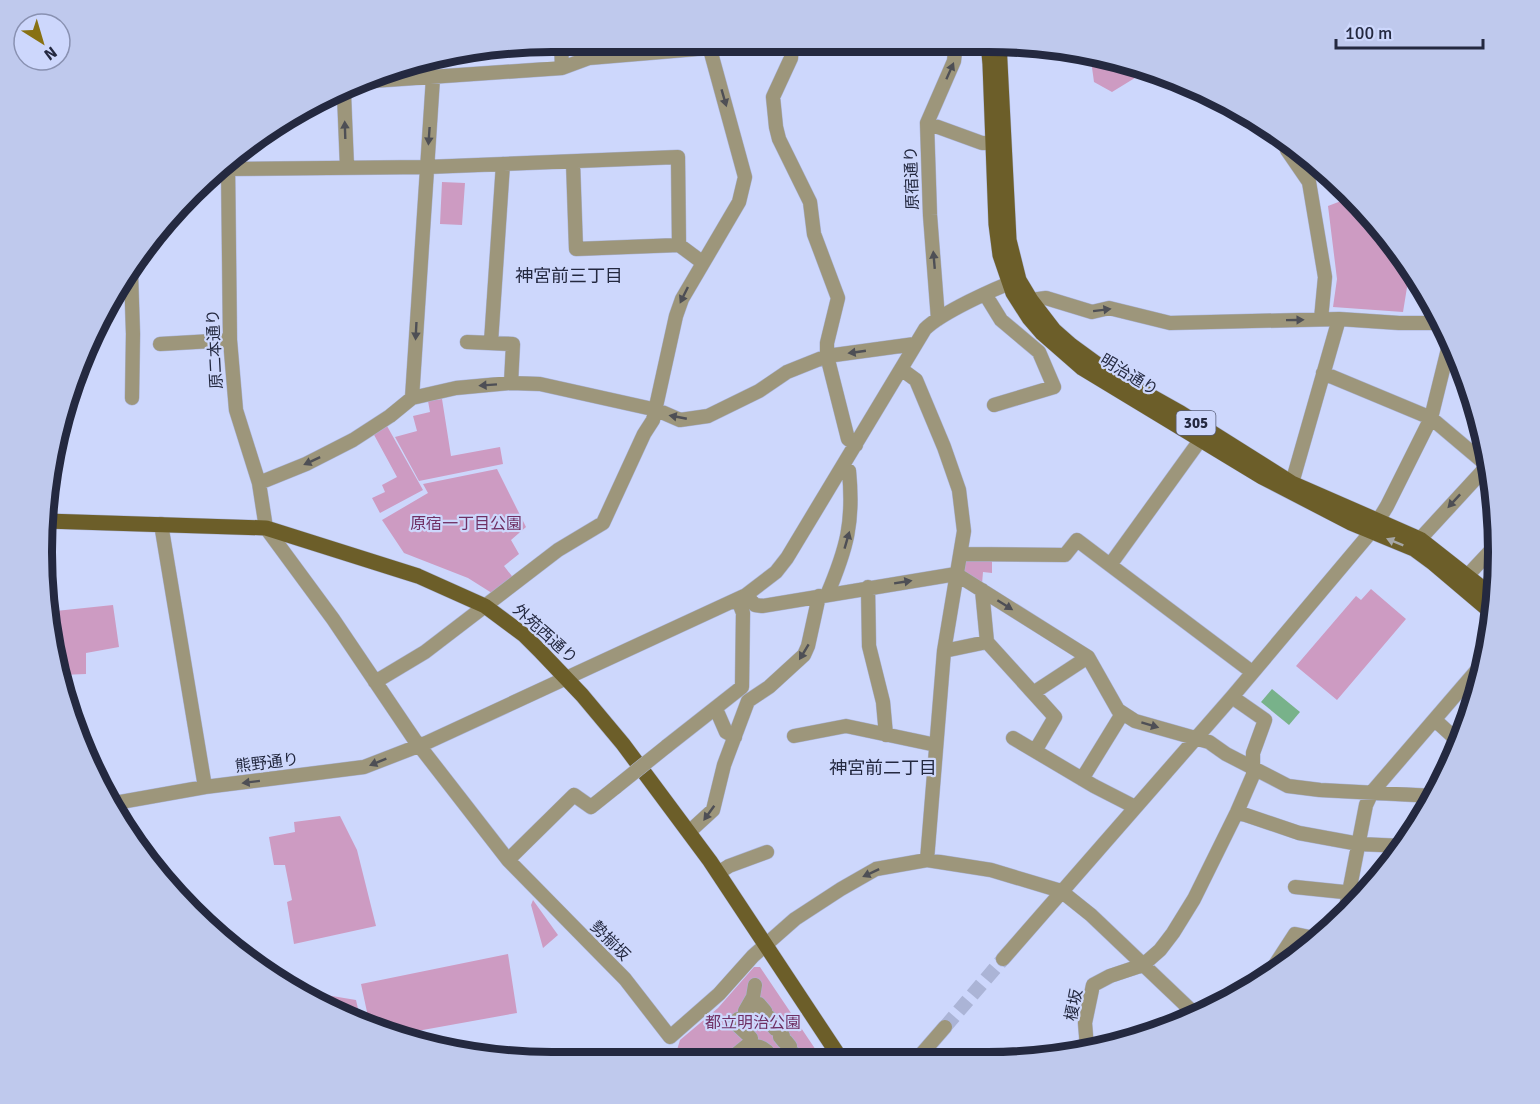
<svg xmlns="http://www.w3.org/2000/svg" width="1540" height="1104" font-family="Signika,'Noto Sans JP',sans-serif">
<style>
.green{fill:#cd9bc2}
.water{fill:#78b28a}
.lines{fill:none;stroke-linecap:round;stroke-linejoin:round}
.minor-tunnel{stroke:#abb4d6;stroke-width:14;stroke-dasharray:14 7;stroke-linecap:butt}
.minor-casing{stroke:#abb4d6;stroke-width:15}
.major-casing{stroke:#abb4d6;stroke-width:16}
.minor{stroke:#9d967b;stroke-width:14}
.major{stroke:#6c5e29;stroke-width:15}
.minor-bridge-casing{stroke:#abb4d6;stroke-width:15;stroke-linecap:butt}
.minor-bridge{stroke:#9d967b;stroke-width:14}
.oneway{fill:#4e4f55}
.oneway2{fill:#a6a7a8}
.labels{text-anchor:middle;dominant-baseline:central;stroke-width:4.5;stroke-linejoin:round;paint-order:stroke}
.shield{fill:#cdd7fc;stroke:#575d78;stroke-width:1.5}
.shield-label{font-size:15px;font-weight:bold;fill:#242940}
.street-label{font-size:16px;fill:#242940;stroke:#cdd7fc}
.park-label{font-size:16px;fill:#6f3064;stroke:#cdd7fc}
.neighbourhood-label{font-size:18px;fill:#242940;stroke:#cdd7fc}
.rim{fill:none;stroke:#242940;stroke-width:8}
</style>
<rect width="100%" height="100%" fill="#cdd7fc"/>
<path class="green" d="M 1090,53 L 1143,73 L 1112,92 L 1094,82 Z
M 442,182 L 465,183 L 462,225 L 440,224 Z
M 1349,198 L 1372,216 L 1410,269 L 1403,312 L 1333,307 L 1337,279 L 1328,206 Z
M 442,399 L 451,456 L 500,447 L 503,464 L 419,481 L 395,437 L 417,431 L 413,416 L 430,412 L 428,401 Z
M 387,426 L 423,490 L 380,513 L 372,498 L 385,492 L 382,485 L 397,477 L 373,433 Z
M 497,469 L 526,527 L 511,540 L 519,554 L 504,566 L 515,580 L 495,595 L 468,578 L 404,553 L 382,520 L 428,493 L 423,484 Z
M 963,558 L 992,559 L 992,573 L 983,572 L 982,584 L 960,572 Z
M 1371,589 L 1406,619 L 1337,700 L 1296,666 L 1356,596 L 1361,600 Z
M 113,605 L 119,647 L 86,653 L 86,674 L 61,675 L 46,618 L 46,612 Z
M 340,816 L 357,850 L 376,926 L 294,944 L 287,902 L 292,900 L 285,865 L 274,865 L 269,837 L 295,832 L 294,822 Z
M 533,900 L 558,935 L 543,948 L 531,905 Z
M 508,954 L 517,1013 L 395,1035 L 370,1026 L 361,984 Z
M 754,967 L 760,967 L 822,1059 L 674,1060 L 680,1040 L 718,1008 Z
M 296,990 L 356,1000 L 361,1022 L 327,1010 Z"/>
<path class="water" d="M 1272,689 L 1300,712 L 1289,725 L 1261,702 Z"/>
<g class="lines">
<path class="minor-tunnel" d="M 945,1027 L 1003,959"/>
<g class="minor-casing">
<path id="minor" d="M 561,42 L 562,68
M 792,42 L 791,58 L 773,97 L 776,127 L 779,139 L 810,202 L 814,234 L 838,298 L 827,343 L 827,356 L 848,439 L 856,445
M 372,81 L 562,68 L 589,58 L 709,48
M 344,94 L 347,167
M 927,123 L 982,143 L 992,143
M 1287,150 L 1309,182 L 1325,277 L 1321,319
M 573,162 L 576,249 L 679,245
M 228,164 L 230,340 L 236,410 L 259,483 L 266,528 L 333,619 L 414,739 L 508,860 L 625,979 L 670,1037 L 719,994 L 753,956 L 795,919 L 841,889 L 876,869 L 927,860 L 991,870 L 1061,891 L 1091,915 L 1196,1015
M 222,169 L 427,167 L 678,157 L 679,245 L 702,262
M 131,272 L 133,334 L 132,398
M 985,294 L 1001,320 L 1039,352 L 1054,387 L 994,405
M 1031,300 L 1046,298 L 1092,312 L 1109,308 L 1170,323 L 1339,319 L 1399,323 L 1442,323
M 938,319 L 930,215 L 927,123 L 954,61 L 956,42
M 467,342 L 513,344 L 511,383
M 491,342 L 503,164
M 160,344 L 230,340
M 901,369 L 916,380 L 944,447 L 959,490 L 964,531 L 944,651 L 927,860
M 1323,373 L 1431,418 L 1489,467
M 412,398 L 433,78
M 259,483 L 306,464 L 353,440 L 390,416 L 412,398 L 456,388 L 511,383 L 540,384 L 657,410 L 680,420 L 708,416 L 759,391 L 787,372 L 827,356 L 915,344
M 1292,483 L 1339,319
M 161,524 L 205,787
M 1420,539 L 1489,464
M 961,554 L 1065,555 L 1077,540 L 1110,565 L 1206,432
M 1110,565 L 1252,672
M 1467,576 L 1496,545
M 868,587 L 869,646 L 883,702 L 886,735
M 982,590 L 987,642
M 746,595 L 755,605 L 762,606 L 956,574 L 1088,657 L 1118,710 L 1135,721 L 1209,742 L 1226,754 L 1288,786 L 1320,790 L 1434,796
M 827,595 C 847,548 854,522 849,471 L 843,466
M 944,651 L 987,642 L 1055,717 L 1035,751
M 375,682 L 425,652 L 558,550 L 603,523 L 644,434 L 653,420 L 676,316 L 682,299 L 739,202 L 745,177 L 708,42
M 1033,693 L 1088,657
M 716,709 L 726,732 L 735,737
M 1435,720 L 1459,742
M 794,736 L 846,726 L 936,745
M 1013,738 L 1094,786 L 1135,807
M 667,746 L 742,687 L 743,613 L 738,600
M 1082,779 L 1122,714
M 115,803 L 205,787 L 364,767 L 426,743 L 746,595 L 776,572 L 787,558 L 925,329 C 941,313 995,288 1018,280
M 1237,812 L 1299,833 L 1359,844 L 1403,846
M 689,832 L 713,810 L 724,765 L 748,701 L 769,687 L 804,655 L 808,646 L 819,596
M 508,860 L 574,795 L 591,807 L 616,787
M 718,873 L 729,866 L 767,852
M 1295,887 L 1363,894
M 1345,913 L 1366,805 L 1372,792 L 1484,662
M 1003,959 L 1232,697 L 1371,532 L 1387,506 L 1431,418 L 1450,341
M 1271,971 L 1295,934 L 1319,939
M 745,1011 L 753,997 L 755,985
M 1087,1048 L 1085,1023 L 1093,985 L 1110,976 L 1143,965 L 1160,950 L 1173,933 L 1194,899 L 1237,812 L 1253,775 L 1253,753 L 1265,720 L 1232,697
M 743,1052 C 754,1042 766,1046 772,1059
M 918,1058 L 945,1027
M 729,1060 L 750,1043 L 751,1038 L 735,1023 L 738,1019 L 741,1020 L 759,1004 L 765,1011 L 764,1013 L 767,1018 L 769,1017 L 772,1020 L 770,1022 L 775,1029 L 777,1028 L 783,1036 L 780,1037 L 784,1042 L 786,1041 L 790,1046 L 788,1048 L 793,1056 L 795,1054 L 798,1059"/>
</g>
<g class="major-casing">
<path id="major" d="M 988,42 L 990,64 L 996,224 L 1000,255 L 1013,293 L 1029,318 L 1042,333 L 1082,368 L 1262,477 L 1351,523 L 1414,549 L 1433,563 L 1492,613
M 999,43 L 1009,240 L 1019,280 L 1031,300 L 1054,330 L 1071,345 L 1108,372 L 1181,413 L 1292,483 L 1420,539 L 1495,598
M 46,521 L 266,528 L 418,576 L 485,606 L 524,635 L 541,652 L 582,695 L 623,744 L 710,861 L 841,1059"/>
</g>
<use href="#minor" class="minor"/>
<use href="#major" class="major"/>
<g class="minor-bridge-casing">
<path id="minor-bridge" d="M 616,787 L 667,746"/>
</g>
<use href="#minor-bridge" class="minor-bridge"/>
</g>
<defs><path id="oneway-solid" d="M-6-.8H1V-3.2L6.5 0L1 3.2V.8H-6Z" transform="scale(1.5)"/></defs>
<g class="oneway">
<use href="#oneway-solid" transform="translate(950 71) rotate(-66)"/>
<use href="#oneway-solid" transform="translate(724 98) rotate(74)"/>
<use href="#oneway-solid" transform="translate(345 130) rotate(-92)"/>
<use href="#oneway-solid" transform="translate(429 136) rotate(94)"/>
<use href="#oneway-solid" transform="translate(934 260) rotate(-95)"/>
<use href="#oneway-solid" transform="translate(684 295) rotate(116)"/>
<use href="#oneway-solid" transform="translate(1102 310) rotate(-7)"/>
<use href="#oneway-solid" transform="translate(1295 320) rotate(-1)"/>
<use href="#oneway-solid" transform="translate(416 331) rotate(93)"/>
<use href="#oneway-solid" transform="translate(857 352) rotate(172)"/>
<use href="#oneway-solid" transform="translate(488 385) rotate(176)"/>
<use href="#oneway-solid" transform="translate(678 417) rotate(-169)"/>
<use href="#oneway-solid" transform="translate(312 461) rotate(155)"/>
<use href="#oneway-solid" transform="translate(1454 501) rotate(133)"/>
<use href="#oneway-solid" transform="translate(847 540) rotate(-74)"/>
<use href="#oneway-solid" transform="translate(903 582) rotate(-9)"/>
<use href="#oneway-solid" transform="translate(1005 605) rotate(32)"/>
<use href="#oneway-solid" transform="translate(804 652) rotate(121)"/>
<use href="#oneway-solid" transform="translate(1150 725) rotate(17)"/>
<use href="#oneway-solid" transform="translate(378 762) rotate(158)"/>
<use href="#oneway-solid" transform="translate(251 782) rotate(173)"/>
<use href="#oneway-solid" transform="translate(709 813) rotate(126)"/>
<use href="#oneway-solid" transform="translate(871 873) rotate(155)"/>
</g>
<use class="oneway2" href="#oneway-solid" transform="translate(1395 542) rotate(-158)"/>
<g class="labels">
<rect class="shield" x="1176.5" y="411" width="39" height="24" rx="4.5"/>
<g class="shield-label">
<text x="1196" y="423">305</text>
</g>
<g class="street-label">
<text transform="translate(912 178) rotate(-92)">原宿通り</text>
<text transform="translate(215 349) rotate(-93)">原二本通り</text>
<text transform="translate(1129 375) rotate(31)">明治通り</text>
<text transform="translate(545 634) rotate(42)">外苑西通り</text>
<text transform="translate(267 763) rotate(-7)">熊野通り</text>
<text transform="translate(610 941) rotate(45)">勢揃坂</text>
<text transform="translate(1074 1005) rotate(-79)">榎坂</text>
</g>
<g class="park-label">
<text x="466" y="524">原宿一丁目公園</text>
<text x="753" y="1023">都立明治公園</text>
</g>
<g class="neighbourhood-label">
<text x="569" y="276">神宮前三丁目</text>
<text x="883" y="768">神宮前二丁目</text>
</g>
</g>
<path d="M0 0H1540V1104H0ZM552 52H988A500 500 0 0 1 1488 552V552A500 500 0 0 1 988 1052H552A500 500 0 0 1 52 552V552A500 500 0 0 1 552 52Z" fill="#bfc9ed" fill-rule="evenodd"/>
<path class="rim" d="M552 52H988A500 500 0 0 1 1488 552V552A500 500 0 0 1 988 1052H552A500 500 0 0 1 52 552V552A500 500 0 0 1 552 52Z"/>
<g transform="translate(42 42) rotate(143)"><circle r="28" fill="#cdd7fc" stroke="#8991b1" stroke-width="1.5"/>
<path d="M0-4.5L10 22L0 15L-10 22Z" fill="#887113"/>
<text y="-9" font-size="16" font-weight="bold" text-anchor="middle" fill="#242940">N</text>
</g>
<path d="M1336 39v9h147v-9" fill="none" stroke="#242940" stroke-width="3"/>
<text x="1345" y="39" font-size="18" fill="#242940" stroke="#cdd7fc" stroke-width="4.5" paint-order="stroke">100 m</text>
</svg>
